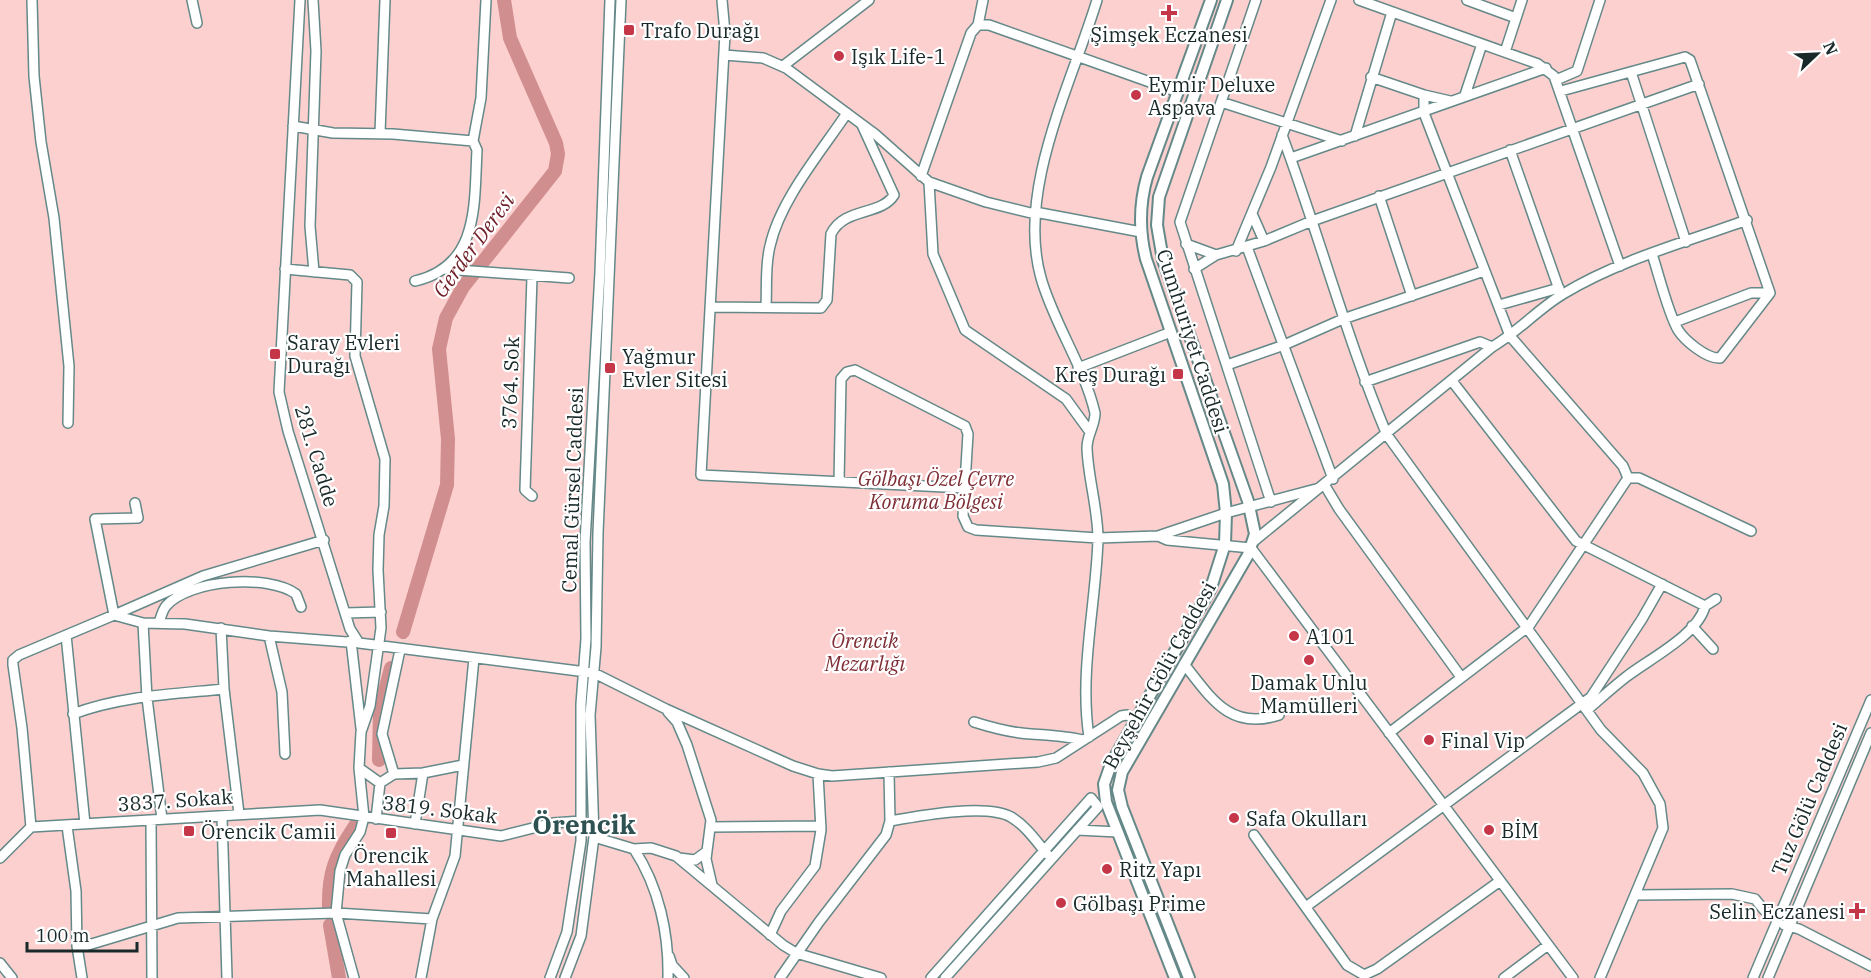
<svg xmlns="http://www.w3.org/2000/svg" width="1871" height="978" font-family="'IBM Plex Serif',serif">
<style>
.green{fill:#fdd0d0}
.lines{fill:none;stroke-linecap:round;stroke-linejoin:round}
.river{stroke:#d18e8f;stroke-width:14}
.minor-casing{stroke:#648988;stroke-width:12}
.major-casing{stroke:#648988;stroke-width:14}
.minor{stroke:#fff;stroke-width:9}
.major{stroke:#fff;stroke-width:10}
.poi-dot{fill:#c63649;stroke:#fff;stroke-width:2}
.labels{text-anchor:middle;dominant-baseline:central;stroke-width:4.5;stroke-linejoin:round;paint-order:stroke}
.poi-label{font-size:20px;fill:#192828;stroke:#fff;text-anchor:start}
.street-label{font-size:20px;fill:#192828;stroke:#fff}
.park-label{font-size:20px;font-style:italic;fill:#7e2d34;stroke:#fff}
.water-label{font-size:21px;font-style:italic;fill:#6f1f28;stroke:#fff}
.district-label{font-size:26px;font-weight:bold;fill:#2e5251;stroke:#fff}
</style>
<rect width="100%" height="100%" fill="#d5fdfc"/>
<path class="green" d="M 0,0 L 1871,0 L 1871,978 L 0,978 Z"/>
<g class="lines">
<path class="river" d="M 403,632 L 447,485 L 448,439 L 439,349 L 446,318 L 463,287 L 555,171 L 558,154 L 556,143 L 510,38 L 504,0
M 379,760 L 380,709 L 391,668
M 329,909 C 328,873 335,856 355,826
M 330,925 L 339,978"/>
<g class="minor-casing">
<path id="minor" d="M 32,0 L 34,76 L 41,142 L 54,218 L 69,366 L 68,423
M 192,0 L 197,23
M 300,0 L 279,392 L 288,431 L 350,629 L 359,643 L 594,673 L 666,709 L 793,766 L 818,774 L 832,776 L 1038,762 L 1056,758 L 1121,716 L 1127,715 L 1137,719
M 313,0 L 316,51 L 310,226 L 314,272
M 722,0 L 725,33 L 701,475 L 965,488
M 1256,0 L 1180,222 L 1271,502
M 1359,0 L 1538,64 L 1554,76 L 1620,266
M 1467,0 L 1516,18
M 978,25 L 983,0
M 1505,52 L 1522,0
M 724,55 L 763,58 L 786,68 L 875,134 L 929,182 L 986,202 L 1035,214
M 783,66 L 869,0
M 1631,72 L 1686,242
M 1371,77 L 1424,95 L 1450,101
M 1556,80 L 1577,71 L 1600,0
M 1561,91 L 1685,57 L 1690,60 L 1770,293 L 1720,358 C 1707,359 1685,341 1678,330 C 1668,313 1659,275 1652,254
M 1424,95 L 1424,113 L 1510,336 L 1623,466 L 1628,478
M 1465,95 L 1482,44
M 1221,102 L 1342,141
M 293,126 L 333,133 L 393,134 L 473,141
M 380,133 L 385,0
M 1282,135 C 1319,234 1346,337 1387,435 L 1601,730 L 1643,773 L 1660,804 L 1663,828 L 1600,978
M 1355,136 L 1392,12
M 1510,150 L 1561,295
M 1291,158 L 1546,68
M 921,176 L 971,33 L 978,25 L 989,25 L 1178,92
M 929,182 L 933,254 L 965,330 L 1066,399 L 1090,432
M 1379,196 L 1412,296
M 1035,212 L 1141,232
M 1253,216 L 1264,241
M 1186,244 L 1216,255
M 1247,247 L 1333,479
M 1236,251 L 1271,167 L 1331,0
M 444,269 L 569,278
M 1194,269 L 1216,255 L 1264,241 L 1312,221 L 1699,84
M 415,281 C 480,266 474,203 477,150 L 473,141 L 481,98 L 486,0
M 1499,305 L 1559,288
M 766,306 C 767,286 765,265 770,246 C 780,200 821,152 847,113
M 710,307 L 821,308 L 827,300 L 831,234 C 844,207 881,216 894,195 L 862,125
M 1675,322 L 1751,293 L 1770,293
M 1227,365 L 1284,345 L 1343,319 L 1484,271
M 1078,368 L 1171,332
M 1452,381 L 1576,541 L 1705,606 L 1716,599
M 1365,382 L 1480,342 L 1492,347
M 1628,478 L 1639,478 L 1751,531
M 839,482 L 841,379 L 847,372 L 855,370 L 965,426 L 968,434 L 963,516 L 968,527 L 976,530 L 1098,538 L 1158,536 L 1226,513 L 1316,489
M 1324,484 L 1339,509 L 1461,677
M 532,496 L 525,490 L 532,277
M 135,503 L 138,518 L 95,519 L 114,615 L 203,576 L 324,540
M 1158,536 L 1167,540 L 1251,548 L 1573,978
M 1254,541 L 1492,347 C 1518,332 1538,309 1563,294 C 1619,260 1686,242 1747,220
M 346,613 L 381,612
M 143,623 L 147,698 L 162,819
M 159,623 C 161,617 162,611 166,606 C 189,579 269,574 296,594 L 301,607
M 1692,626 L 1713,649
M 221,628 L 224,689 L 239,814
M 66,635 L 85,824
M 269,636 L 282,692 L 285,754
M 351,641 L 361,728
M 1184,664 C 1211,698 1230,731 1279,715
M 1587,710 C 1600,699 1613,687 1626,677 C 1649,659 1698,635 1705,606
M 668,712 L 677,722 L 687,745 L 711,820 L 706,859 L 712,885
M 73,714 C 120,696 174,694 224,689
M 974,722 C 993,728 1011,733 1031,734 C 1050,735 1065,736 1083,740
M 1389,733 L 1529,626 L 1628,478
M 1089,737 C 1079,672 1096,604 1098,539 C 1098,509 1088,478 1087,448 C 1087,434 1095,426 1095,413 C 1084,366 1054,324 1041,278 C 1016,190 1072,83 1097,0
M 359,768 L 380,783 L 394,774 L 423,773 L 463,765
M 394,774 L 382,734 L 400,650
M 222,817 L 227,978
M 376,819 L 380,783
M 151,821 L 152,978
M 890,821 C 918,816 987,803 1011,817 C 1026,826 1036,841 1047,854
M 415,824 L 423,773
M 67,826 L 76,891 L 77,946 L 82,978
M 31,827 L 22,728 L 13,665 L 13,660 L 19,655 L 114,615 L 143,623 L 185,624 L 269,636 L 347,642 L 356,640
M 711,827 L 821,826
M 1077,830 L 1118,832
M 1254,835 L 1347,965 L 1364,975 L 1377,969 L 1500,881
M 594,837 L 634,849 L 651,848 L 676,856 L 783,945 L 796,953 L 881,978
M 634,849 C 659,887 669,934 668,978
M 0,858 L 31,827 L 320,810 L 501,836 L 553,823 L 581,821
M 679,858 L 695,860 L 706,852
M 1636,895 L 1732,894 L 1755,899 L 1764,910
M 1307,906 L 1591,697 L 1642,619 L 1662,584
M 336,913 L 432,919
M 336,913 L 354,978
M 1784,925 L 1799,929 L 1871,966
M 770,935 L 781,911 L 815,866 L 821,830 L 818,774
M 77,946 L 85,946 L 178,918 L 336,913 L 340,871 L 345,855 L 360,832 L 364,817 L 359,768 L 361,732 L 370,706 L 381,628 L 378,570 L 379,535 L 384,506 L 385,459 L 355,356 L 357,282 L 350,275 L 285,269
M 669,956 L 672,965 L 684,978
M 0,963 L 12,978
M 421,978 L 432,919 L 455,856 L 474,658
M 550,978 L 567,932 L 581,841 L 581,704 L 586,639 L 585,542 L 600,272 L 610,0
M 565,978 L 581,936 L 594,837 L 590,715 L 596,647 L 598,533 L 621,0
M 780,978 L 819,922 L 886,835 L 890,821 L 889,772
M 931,978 L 1091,798 L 1095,803
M 945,978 L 1098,807 L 1095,803
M 1504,978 L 1548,945
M 1753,978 L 1871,700
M 1768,978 L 1871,733"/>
</g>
<g class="major-casing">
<path id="major" d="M 1175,978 L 1106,802 L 1104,784 L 1111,764 L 1211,588 L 1225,544 L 1226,513 L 1223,484 L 1146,259 C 1139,231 1139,205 1147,177 L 1211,0
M 1189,978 L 1122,807 L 1118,790 L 1122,772 L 1248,555 L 1255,534 L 1248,501 L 1163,260 L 1157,225 L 1159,197 L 1227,0"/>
</g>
<use href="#minor" class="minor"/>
<use href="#major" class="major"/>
</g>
<g class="poi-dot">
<path d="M1166 4h6v6h6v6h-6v6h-6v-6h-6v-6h6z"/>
<rect x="623" y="24" width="12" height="12" rx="3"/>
<circle cx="839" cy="56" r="6"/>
<circle cx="1136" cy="95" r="6"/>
<rect x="269" y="348" width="12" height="12" rx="3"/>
<rect x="604" y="362" width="12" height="12" rx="3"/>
<rect x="1172" y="368" width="12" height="12" rx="3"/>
<circle cx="1294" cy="636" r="6"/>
<circle cx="1309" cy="660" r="6"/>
<circle cx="1429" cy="740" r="6"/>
<circle cx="1234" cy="818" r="6"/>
<circle cx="1489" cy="830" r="6"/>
<rect x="183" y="825" width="12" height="12" rx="3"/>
<rect x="385" y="827" width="12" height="12" rx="3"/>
<circle cx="1107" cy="869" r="6"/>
<circle cx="1061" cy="903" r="6"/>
<path d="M1854 902h6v6h6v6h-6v6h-6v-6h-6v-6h6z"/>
</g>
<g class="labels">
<g class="poi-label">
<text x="641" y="30">Trafo Durağı</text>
<text x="1169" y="34" text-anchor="middle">Şimşek Eczanesi</text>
<text x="851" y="56">Işık Life-1</text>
<text x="1148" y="84">Eymir Deluxe<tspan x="1148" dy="23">Aspava</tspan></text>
<text x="287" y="342">Saray Evleri<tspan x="287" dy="23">Durağı</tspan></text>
<text x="622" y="356">Yağmur<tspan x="622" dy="23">Evler Sitesi</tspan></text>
<text x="1166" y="374" text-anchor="end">Kreş Durağı</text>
<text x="1306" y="636">A101</text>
<text x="1309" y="682" text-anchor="middle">Damak Unlu<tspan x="1309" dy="23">Mamülleri</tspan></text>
<text x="1441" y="740">Final Vip</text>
<text x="1246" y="818">Safa Okulları</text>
<text x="1501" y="830">BİM</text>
<text x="201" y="831">Örencik Camii</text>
<text x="391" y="855" text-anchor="middle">Örencik<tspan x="391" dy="23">Mahallesi</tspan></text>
<text x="1119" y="869">Ritz Yapı</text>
<text x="1073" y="903">Gölbaşı Prime</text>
<text x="1845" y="911" text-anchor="end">Selin Eczanesi</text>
</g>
<g class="street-label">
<text transform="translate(1193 341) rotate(72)">Cumhuriyet Caddesi</text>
<text transform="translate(510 383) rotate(-88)">3764. Sok</text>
<text transform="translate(317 456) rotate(73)">281. Cadde</text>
<text transform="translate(572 490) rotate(-88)">Cemal Gürsel Caddesi</text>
<text transform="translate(1159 675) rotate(-61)">Beyşehir Gölü Caddesi</text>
<text transform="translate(1809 799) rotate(-67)">Tuz Gölü Caddesi</text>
<text transform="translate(175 800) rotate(-4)">3837. Sokak</text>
<text transform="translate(440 809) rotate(7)">3819. Sokak</text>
</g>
<g class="park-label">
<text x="936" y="478">Gölbaşı Özel Çevre<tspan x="936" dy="23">Koruma Bölgesi</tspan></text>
<text x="865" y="640">Örencik<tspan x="865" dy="23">Mezarlığı</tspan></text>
</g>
<g class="water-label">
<text transform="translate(473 245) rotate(-54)">Gerder Deresi</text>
</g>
<g class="district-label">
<text x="584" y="824">Örencik</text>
</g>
</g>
<g transform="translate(1817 54) rotate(67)" stroke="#ffffff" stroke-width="4.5" paint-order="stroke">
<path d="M0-4.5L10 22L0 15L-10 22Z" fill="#192828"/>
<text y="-9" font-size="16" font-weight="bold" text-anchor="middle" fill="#192828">N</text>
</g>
<path d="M27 942v9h110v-9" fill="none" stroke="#192828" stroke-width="3"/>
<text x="36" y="942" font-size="18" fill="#192828" stroke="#ffffff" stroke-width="4.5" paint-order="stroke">100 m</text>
</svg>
